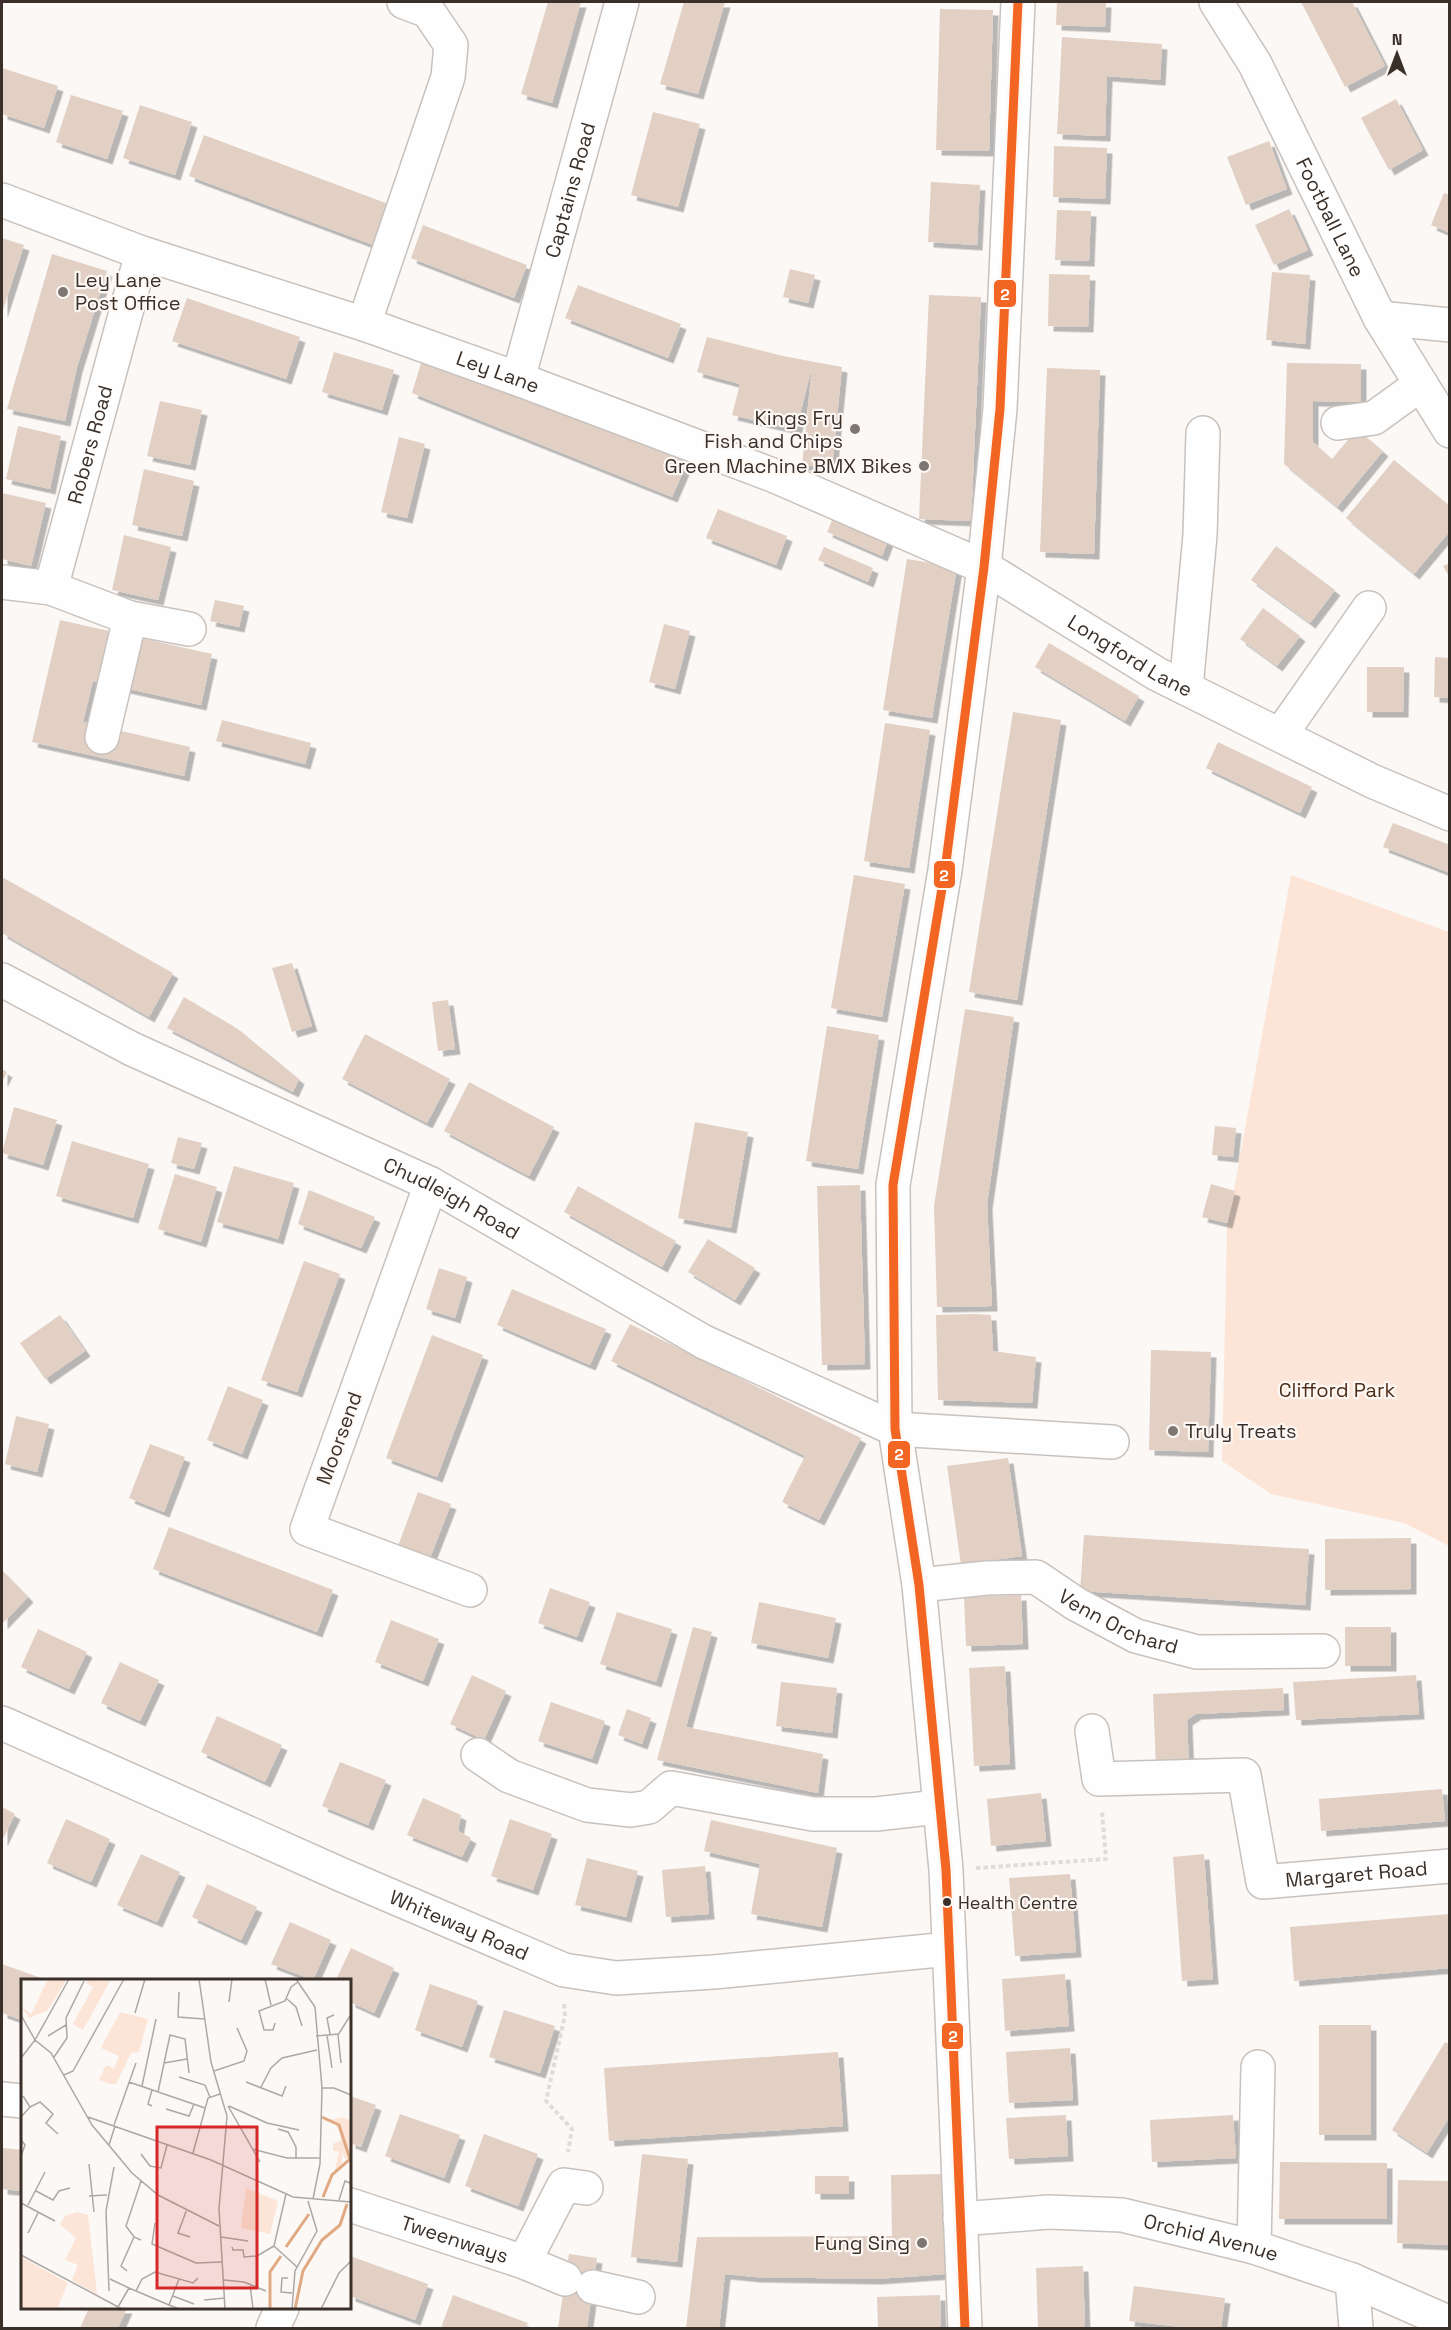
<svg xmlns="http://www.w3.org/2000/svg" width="1451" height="2330" font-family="'Space Grotesk',sans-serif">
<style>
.green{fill:#fce5d7}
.building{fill:#e2d0c5;filter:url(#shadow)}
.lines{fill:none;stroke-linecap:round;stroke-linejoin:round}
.minor-casing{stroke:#c8c2be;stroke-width:36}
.major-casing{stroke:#c8c2be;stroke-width:36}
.path{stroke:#dedddc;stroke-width:4;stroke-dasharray:4.5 3;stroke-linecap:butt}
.minor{stroke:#fefefe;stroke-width:33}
.major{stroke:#fefefe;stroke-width:33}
.bus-1-casing{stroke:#fdf8f4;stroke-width:14}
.bus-1{stroke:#f26522;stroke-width:9}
.poi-dot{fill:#7e7671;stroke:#fdf8f4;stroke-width:2}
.bus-dot{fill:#3a3029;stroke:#fdf8f4;stroke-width:2}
.labels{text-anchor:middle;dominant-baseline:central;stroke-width:4.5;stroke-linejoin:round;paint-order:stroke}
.bus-label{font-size:18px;fill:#3a3029;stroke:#fdf8f4;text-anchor:start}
.street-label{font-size:20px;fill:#3a3029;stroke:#fdf8f4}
.poi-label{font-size:20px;fill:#3a3029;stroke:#fdf8f4;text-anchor:end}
.park-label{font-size:20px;fill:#4f2e17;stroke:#fdf8f4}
.inset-river{fill:none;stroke:#e1a982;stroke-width:3}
.inset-road{fill:none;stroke:#aea8a4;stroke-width:1.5}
.view{fill:#d62828;fill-opacity:0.15;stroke:#d62828;stroke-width:3}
.inset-edge{fill:none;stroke:#3a3029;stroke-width:3}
.line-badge{stroke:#fdf8f4;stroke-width:2}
.badge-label{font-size:16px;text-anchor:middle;font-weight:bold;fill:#fff}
</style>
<defs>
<filter id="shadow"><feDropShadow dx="5.5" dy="5.5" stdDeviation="0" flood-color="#0004"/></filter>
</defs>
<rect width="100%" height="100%" fill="#fbf8f6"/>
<path class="green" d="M 1291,875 L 1449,932 L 1449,1546 L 1404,1523 L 1271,1494 L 1222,1461 L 1227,1228 Z"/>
<path class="building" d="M 548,2 L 581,2 L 552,103 L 521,94 Z
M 684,2 L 725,2 L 698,94 L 660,84 Z
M 1057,2 L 1106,2 L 1105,27 L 1056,25 Z
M 1301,2 L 1352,2 L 1385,66 L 1345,87 Z
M 940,9 L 993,10 L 989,151 L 936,150 Z
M 1062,37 L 1162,44 L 1160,80 L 1107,76 L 1105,136 L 1057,134 Z
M 2,68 L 58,86 L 44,128 L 2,114 Z
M 71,95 L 123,111 L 107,159 L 56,142 Z
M 1396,99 L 1423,150 L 1389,170 L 1361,118 Z
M 140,105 L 192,122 L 175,175 L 123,158 Z
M 653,112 L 700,124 L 678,207 L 631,195 Z
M 204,135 L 399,208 L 384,249 L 189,176 Z
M 1269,141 L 1287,189 L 1246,205 L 1227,157 Z
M 1054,146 L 1107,148 L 1105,199 L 1053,197 Z
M 931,182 L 980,185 L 977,245 L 928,242 Z
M 1444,193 L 1450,195 L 1450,233 L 1431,225 Z
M 1289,209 L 1308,250 L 1274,265 L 1255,225 Z
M 1057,210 L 1091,211 L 1089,261 L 1055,260 Z
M 423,225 L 527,265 L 514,298 L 411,258 Z
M 2,238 L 24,245 L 2,313 Z
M 52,254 L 107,271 L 77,367 L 65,421 L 7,409 Z
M 790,269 L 815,275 L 808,303 L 783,297 Z
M 1272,272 L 1310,275 L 1305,344 L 1266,340 Z
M 1049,274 L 1090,275 L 1088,327 L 1048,326 Z
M 578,285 L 681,324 L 668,358 L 565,318 Z
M 929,295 L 981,297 L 971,521 L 919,519 Z
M 187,298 L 300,337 L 286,379 L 172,341 Z
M 707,337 L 783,356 L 842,367 L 832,468 L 802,465 L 812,367 L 796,430 L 732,415 L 740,384 L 697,372 Z
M 334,352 L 394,370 L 382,410 L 322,392 Z
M 424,353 L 689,458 L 672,497 L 412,393 Z
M 1287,363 L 1361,364 L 1361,402 L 1313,401 L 1313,442 L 1332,459 L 1357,429 L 1383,451 L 1337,507 L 1284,464 Z
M 1047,368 L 1100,370 L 1094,554 L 1040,552 Z
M 160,401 L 202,410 L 190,465 L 147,456 Z
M 18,426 L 61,436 L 50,489 L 6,479 Z
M 399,437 L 425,444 L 407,518 L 381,512 Z
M 1394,460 L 1450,506 L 1450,531 L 1414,574 L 1346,518 Z
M 144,469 L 194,481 L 182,536 L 132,525 Z
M 2,493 L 46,503 L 31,566 L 2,559 Z
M 718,509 L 787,536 L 776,565 L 706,538 Z
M 835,514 L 889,538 L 882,556 L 827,532 Z
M 124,535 L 171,547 L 158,600 L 112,590 Z
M 1276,546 L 1335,590 L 1310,623 L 1251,580 Z
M 824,547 L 873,568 L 868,582 L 818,560 Z
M 907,559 L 957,567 L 932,718 L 883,710 Z
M 1450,563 L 1450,578 L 1443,566 Z
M 215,600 L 244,606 L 239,627 L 210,621 Z
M 1263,608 L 1300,636 L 1277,666 L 1240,639 Z
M 60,620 L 212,654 L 201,705 L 93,681 L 83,722 L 190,747 L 184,776 L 32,742 Z
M 664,624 L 690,631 L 675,689 L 649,682 Z
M 1049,643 L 1139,696 L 1125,721 L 1035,667 Z
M 1435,657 L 1450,658 L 1450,698 L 1434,697 Z
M 1367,667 L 1404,667 L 1403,712 L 1367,712 Z
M 1013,712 L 1061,720 L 1017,1000 L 969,992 Z
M 222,720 L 311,743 L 305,764 L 216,741 Z
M 885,723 L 930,730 L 909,868 L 864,861 Z
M 1218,742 L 1312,787 L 1300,813 L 1206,768 Z
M 1393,823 L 1450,845 L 1450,873 L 1383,847 Z
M 854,875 L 905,884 L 882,1017 L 831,1008 Z
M 2,877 L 173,973 L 149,1017 L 2,933 Z
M 292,963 L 312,1026 L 292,1032 L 272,968 Z
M 184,997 L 238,1029 L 299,1079 L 293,1092 L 167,1028 Z
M 448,1000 L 455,1049 L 438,1051 L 432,1002 Z
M 965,1009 L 1014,1017 L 987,1204 L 992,1306 L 937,1307 L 934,1206 Z
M 827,1026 L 879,1035 L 858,1169 L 806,1161 Z
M 365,1034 L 450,1079 L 427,1123 L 342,1079 Z
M 2,1069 L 7,1072 L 2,1082 Z
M 469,1082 L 554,1127 L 529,1176 L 444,1131 Z
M 14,1107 L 57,1120 L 43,1165 L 2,1153 Z
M 695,1122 L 748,1132 L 731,1228 L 678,1218 Z
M 1215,1126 L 1236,1128 L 1233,1157 L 1212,1155 Z
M 178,1137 L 202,1143 L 194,1169 L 171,1163 Z
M 72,1141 L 149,1164 L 133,1218 L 56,1196 Z
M 234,1166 L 294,1183 L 278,1239 L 217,1222 Z
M 175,1174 L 217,1187 L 201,1242 L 158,1229 Z
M 1211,1184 L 1235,1191 L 1227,1223 L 1202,1217 Z
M 860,1185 L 865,1364 L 822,1365 L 817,1186 Z
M 578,1186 L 676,1241 L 662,1267 L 564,1212 Z
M 309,1190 L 375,1217 L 361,1248 L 298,1224 Z
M 708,1239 L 755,1268 L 735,1300 L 688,1272 Z
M 304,1261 L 340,1274 L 297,1392 L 261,1380 Z
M 439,1268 L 467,1277 L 455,1318 L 426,1309 Z
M 512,1289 L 606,1329 L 590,1365 L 497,1325 Z
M 975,1314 L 991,1315 L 993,1351 L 1036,1357 L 1032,1403 L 938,1400 L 936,1315 Z
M 60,1315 L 85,1351 L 45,1379 L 20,1343 Z
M 630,1324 L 861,1438 L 819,1520 L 782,1502 L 805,1456 L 611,1361 Z
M 432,1335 L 483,1355 L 437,1477 L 386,1458 Z
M 1151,1350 L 1211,1352 L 1208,1452 L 1149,1450 Z
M 228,1386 L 263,1400 L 242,1454 L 207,1440 Z
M 16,1416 L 49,1424 L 37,1472 L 5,1464 Z
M 150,1444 L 185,1457 L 164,1512 L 129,1498 Z
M 1008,1458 L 1022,1556 L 961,1565 L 947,1466 Z
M 418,1492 L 451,1504 L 430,1558 L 398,1546 Z
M 169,1527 L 333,1590 L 317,1632 L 153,1569 Z
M 1084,1535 L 1309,1549 L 1305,1605 L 1080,1591 Z
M 1411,1538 L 1411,1589 L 1325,1590 L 1325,1539 Z
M 2,1570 L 28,1597 L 2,1624 Z
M 550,1588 L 590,1602 L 577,1637 L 538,1623 Z
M 1021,1595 L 1023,1644 L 966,1646 L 964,1597 Z
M 759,1602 L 836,1618 L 828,1658 L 751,1643 Z
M 617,1612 L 672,1629 L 656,1682 L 600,1664 Z
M 391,1620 L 439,1639 L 423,1681 L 375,1662 Z
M 693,1627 L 712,1632 L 686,1727 L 823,1754 L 818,1793 L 657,1760 Z
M 1345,1627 L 1391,1627 L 1391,1666 L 1345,1666 Z
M 38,1629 L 87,1652 L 69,1689 L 21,1667 Z
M 120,1662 L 159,1680 L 140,1721 L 101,1703 Z
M 1005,1666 L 1010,1764 L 974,1766 L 969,1668 Z
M 472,1675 L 506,1691 L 484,1740 L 450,1724 Z
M 1416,1675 L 1419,1714 L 1296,1720 L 1293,1682 Z
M 781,1682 L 837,1688 L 832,1733 L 776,1726 Z
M 1283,1688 L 1284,1710 L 1196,1714 L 1187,1720 L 1189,1767 L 1156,1768 L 1153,1694 Z
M 551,1702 L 605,1721 L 592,1759 L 538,1741 Z
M 627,1709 L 651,1718 L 642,1744 L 618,1735 Z
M 217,1716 L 282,1745 L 265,1782 L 201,1752 Z
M 340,1762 L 386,1780 L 368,1825 L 322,1806 Z
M 1442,1789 L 1445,1821 L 1321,1831 L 1319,1799 Z
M 1041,1793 L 1046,1841 L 991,1846 L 987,1799 Z
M 423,1798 L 461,1815 L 458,1831 L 471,1838 L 462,1857 L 407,1835 Z
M 2,1807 L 15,1814 L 2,1841 Z
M 66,1819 L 110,1839 L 91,1882 L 47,1863 Z
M 510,1819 L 552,1834 L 533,1890 L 491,1876 Z
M 711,1820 L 837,1848 L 822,1927 L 751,1914 L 760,1864 L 704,1851 Z
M 141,1854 L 180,1872 L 157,1922 L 117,1905 Z
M 1204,1854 L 1213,1979 L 1182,1981 L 1173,1857 Z
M 587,1858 L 638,1871 L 626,1917 L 575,1905 Z
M 705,1866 L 709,1914 L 666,1917 L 662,1870 Z
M 1070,1874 L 1076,1952 L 1015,1956 L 1009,1878 Z
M 207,1884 L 257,1907 L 241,1940 L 192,1917 Z
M 1450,1914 L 1450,1968 L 1294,1981 L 1290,1927 Z
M 290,1922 L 331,1940 L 313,1980 L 271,1964 Z
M 351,1948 L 394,1968 L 374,2013 L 350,2002 L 350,1980 L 336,1980 Z
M 2,1964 L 41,1978 L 41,1980 L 22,1980 L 22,2020 L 2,2013 Z
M 1065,1974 L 1069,2026 L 1005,2031 L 1002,1979 Z
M 430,1984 L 478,2001 L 462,2047 L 415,2030 Z
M 504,2010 L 555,2026 L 540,2073 L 489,2057 Z
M 1319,2025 L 1371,2025 L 1371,2135 L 1319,2135 Z
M 1445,2042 L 1450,2044 L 1450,2116 L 1427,2153 L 1392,2130 Z
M 1070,2048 L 1073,2100 L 1009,2103 L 1006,2052 Z
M 838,2052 L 843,2126 L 609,2141 L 604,2068 Z
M 350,2096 L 376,2105 L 361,2147 L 350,2143 Z
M 400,2114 L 460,2135 L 444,2178 L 385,2156 Z
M 1066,2115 L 1068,2156 L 1009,2159 L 1006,2118 Z
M 1233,2115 L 1236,2158 L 1152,2162 L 1150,2120 Z
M 484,2134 L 538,2154 L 518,2206 L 465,2186 Z
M 3,2148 L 22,2150 L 22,2191 L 2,2189 Z
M 642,2154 L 688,2159 L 677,2262 L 631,2257 Z
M 1280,2162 L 1387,2163 L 1387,2219 L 1279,2219 Z
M 944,2174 L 947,2274 L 876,2279 L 755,2277 L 725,2274 L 719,2328 L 686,2328 L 697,2237 L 892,2236 L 891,2175 Z
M 815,2176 L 849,2176 L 849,2194 L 815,2194 Z
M 1398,2180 L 1450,2181 L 1450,2245 L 1397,2243 Z
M 569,2254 L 597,2258 L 587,2328 L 558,2328 Z
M 350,2256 L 428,2284 L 415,2320 L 350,2296 Z
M 1083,2266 L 1085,2328 L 1038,2328 L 1036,2268 Z
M 1134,2286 L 1225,2298 L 1221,2328 L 1190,2328 L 1129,2321 Z
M 453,2295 L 528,2323 L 526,2328 L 441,2328 Z
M 940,2295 L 941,2328 L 878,2328 L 877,2297 Z
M 89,2308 L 127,2308 L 118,2328 L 80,2328 Z"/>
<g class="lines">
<g class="minor-casing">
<g id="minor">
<path id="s1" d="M 1216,2 L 1255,64 L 1380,318 L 1450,431"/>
<path id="s2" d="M 2,200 L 142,253 L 364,324 L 518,379 L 775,476 L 984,567 L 1157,674 L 1372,781 L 1450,814"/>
<path d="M 1380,318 L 1450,325"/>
<path d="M 364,324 L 448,77 L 451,45 L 428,11 L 404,2"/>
<path id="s3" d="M 518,379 L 622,2"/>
<path d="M 1338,423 L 1374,418 L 1421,384"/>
<path id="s4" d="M 2,582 L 51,588 L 142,253"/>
<path d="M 51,588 L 130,618 L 189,629"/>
<path d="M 1186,688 L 1200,535 L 1203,433"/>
<path d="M 1281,734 L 1369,608"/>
<path d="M 102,737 L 130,618"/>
<path d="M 431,1184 L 307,1529 L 470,1590"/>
<path d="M 895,1429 L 1112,1442"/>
<path id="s5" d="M 919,1585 L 987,1578 L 1036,1577 L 1076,1604 L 1136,1636 L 1197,1652 L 1323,1651"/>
<path id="s6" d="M 2,1723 L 342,1875 L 564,1970 L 616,1978 L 714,1972 L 949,1949"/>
<path id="s7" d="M 1092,1731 L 1099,1779 L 1244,1775 L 1263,1882 L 1450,1866"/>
<path d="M 478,1755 L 509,1776 L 587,1805 L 631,1810 L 649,1807 L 671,1788 L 813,1814 L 876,1814 L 938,1807"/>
<path d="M 2,2099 L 22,2101"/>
<path id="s8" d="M 350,2205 L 524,2262 L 564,2185 L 586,2188"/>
<path id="s9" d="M 960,2219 L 1049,2212 L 1122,2215 L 1254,2247 L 1352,2280 L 1450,2323"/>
<path d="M 1254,2247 L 1258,2067"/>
<path d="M 524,2262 L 565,2279"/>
<path d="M 1352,2280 L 1356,2328"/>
<path d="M 593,2287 L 638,2297"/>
<path d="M 273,2328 L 282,2308"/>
</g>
</g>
<g class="major-casing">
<g id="major">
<path id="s10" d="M 2,980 L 132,1049 L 431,1184 L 704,1342 L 895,1429"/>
<path d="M 965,2328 L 946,1870 L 919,1585 L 895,1429 L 893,1185 L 945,870 L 984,567 L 1000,409 L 1018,2"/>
</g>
</g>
<path class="path" d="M 976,1868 L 1106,1859 L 1102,1811
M 564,2004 L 565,2015 L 546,2101 L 572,2129 L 568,2152"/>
<use href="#minor" class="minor"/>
<use href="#major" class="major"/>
<g class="bus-1-casing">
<path id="bus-1" d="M 965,2328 L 946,1870 L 919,1585 L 895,1429 L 893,1185 L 945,870 L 984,567 L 1000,409 L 1018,2"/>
</g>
<use href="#bus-1" class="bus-1"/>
</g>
<g class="poi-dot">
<circle cx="63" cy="292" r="6"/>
<circle cx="855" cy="429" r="6"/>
<circle cx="924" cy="466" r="6"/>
<circle cx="1173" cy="1431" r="6"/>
<circle cx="922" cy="2243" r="6"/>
</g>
<circle class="bus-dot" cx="947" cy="1902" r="5"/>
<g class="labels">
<g class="bus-label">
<text x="958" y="1902">Health Centre</text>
</g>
<g class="street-label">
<text stroke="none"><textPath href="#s3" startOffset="196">Captains Road</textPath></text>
<text stroke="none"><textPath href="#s1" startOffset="244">Football Lane</textPath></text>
<text stroke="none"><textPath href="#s2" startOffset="525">Ley Lane</textPath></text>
<text stroke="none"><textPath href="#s4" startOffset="198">Robers Road</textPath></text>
<text stroke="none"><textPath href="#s2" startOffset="1220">Longford Lane</textPath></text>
<text stroke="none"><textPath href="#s10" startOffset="500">Chudleigh Road</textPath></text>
<text transform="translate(339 1438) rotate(-70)">Moorsend</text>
<text stroke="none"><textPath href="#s5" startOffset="212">Venn Orchard</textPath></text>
<text stroke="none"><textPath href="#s7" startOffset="396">Margaret Road</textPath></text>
<text stroke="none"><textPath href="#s6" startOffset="500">Whiteway Road</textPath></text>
<text stroke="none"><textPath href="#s9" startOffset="254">Orchid Avenue</textPath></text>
<text stroke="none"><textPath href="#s8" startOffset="110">Tweenways</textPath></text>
</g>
<g class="poi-label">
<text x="75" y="280" text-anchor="start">Ley Lane<tspan x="75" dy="23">Post Office</tspan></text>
<text x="843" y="418">Kings Fry<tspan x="843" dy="23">Fish and Chips</tspan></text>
<text x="912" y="466">Green Machine BMX Bikes</text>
<text x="1185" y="1431" text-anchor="start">Truly Treats</text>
<text x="910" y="2243">Fung Sing</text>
</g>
<g class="park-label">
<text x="1337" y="1390">Clifford Park</text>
</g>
</g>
<g transform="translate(21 1979)">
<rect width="330" height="330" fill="#fbf8f6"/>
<path d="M 27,0 L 46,0 L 26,32 L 8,39 L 0,27 L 10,35 ZM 67,0 L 89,2 L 62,51 L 52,45 L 72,8 L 65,4 ZM 99,33 L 127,40 L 118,73 L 110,74 L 95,105 L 89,105 L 78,101 L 85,86 L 93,90 L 98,77 L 80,69 ZM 321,138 L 330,142 L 330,179 L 324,180 L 321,173 L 321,188 L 313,195 L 318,172 L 312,172 L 312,165 L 320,161 L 319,155 L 314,143 L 301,143 ZM 225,209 L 257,222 L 249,255 L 220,249 ZM 56,233 L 67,236 L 76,315 L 51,301 L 57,286 L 44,281 L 55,259 L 39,245 L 44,237 ZM 0,278 L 47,304 L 36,330 L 0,330 Z" fill="#fce5d7"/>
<path class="inset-river" d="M 301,138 L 318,146 L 329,180 L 311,196 L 302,218M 265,268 L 288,235M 249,330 L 249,293 L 260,277M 274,330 L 282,292 L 301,261 L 319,246 L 326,225"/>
<path class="inset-road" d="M 48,0 L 14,61 L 30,74 L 71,146 L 111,194 L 137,216 L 198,247M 178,0 L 190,83 L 206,137 L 198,230 L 204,330M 244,0 L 250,26M 275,0 L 294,28 L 301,109 L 299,185 L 292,220M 158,13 L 157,38 L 183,40M 266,20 L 275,28 L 281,47M 208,23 L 211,0M 114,34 L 124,0M 0,36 L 14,61 L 0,79M 254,44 L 252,51 L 243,51 L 238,32 L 264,22 L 270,8 L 277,3M 309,55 L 306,39 L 313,36M 306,56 L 311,89M 27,57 L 45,46M 295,57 L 318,55M 33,78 L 46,59 L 45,39 L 63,2M 143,84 L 166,80M 320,84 L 317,56 L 329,37M 193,92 L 223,82 L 226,72 L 216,49M 43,96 L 52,92 L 103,0M 158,98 L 184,106 L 189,118M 108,103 L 184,129M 225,103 L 261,117 L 265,107M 121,107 L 135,40M 240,108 L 250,89 L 261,79 L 296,71M 301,109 L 313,109 L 330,116M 131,111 L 127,125 L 131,127M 137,113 L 149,56 L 164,60 L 168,94M 207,127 L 239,183M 208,127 L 246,144 L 278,151M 9,128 L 19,123 L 32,135 L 25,144 L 37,155M 145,130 L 168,137 L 173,125M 0,138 L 9,128 L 2,117M 67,138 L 190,181 L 272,218 L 330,223M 93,146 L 115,84M 257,150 L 267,153 L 275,168 L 275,180M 0,161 L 4,166 L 0,177M 88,166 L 94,147M 231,170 L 266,179 L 299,179M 172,174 L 187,119 L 199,115M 120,175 L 129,187 L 140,189 L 146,166M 68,185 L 73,233M 120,202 L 105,247 L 113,258 L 120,261M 15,212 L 32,221 L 38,212 L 49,209M 265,215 L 253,267 L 276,288M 68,217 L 86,216M 318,221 L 324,202 L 329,204M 0,224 L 34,242M 7,226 L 24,193M 166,230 L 157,254 L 169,258M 134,244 L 131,265 L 175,284 L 202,283M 7,254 L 17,234M 200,258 L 227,262M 211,268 L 212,271 L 222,271 L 223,278 L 236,277 L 253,267M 0,276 L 101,330M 106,292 L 100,287 L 113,258M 267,299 L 261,299 L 260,313 L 271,314M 89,300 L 108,309M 203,301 L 223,303 L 245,312M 229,305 L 232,330M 88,312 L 85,232 L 93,188M 115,312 L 121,300 L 134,293 L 172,304 L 177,299M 152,317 L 173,325M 183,321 L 204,319M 97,328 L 108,309 L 148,326M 158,330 L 148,326 L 158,300M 271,330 L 274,292 L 296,252 L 287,222M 300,330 L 318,294 L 330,282"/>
<path class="view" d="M 136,148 L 236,148 L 236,309 L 136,309 Z"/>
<rect width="330" height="330" class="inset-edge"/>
</g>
<g class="line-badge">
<rect x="993" y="279" width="24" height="29" rx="6" fill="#f26522"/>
<rect x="933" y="860" width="23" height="29" rx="6" fill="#f26522"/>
<rect x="887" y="1440" width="24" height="29" rx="6" fill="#f26522"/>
<rect x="941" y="2022" width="23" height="28" rx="6" fill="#f26522"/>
</g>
<g class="badge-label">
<text x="1005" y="300">2</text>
<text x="944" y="881">2</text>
<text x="899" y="1460">2</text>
<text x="953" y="2042">2</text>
</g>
<rect width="1451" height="2330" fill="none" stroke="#3a3029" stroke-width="6"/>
<g transform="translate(1397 54)" stroke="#fdf8f4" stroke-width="4.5" paint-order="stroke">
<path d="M0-4.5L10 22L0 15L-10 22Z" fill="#3a3029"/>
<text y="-9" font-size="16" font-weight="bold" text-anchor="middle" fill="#3a3029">N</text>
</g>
</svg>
